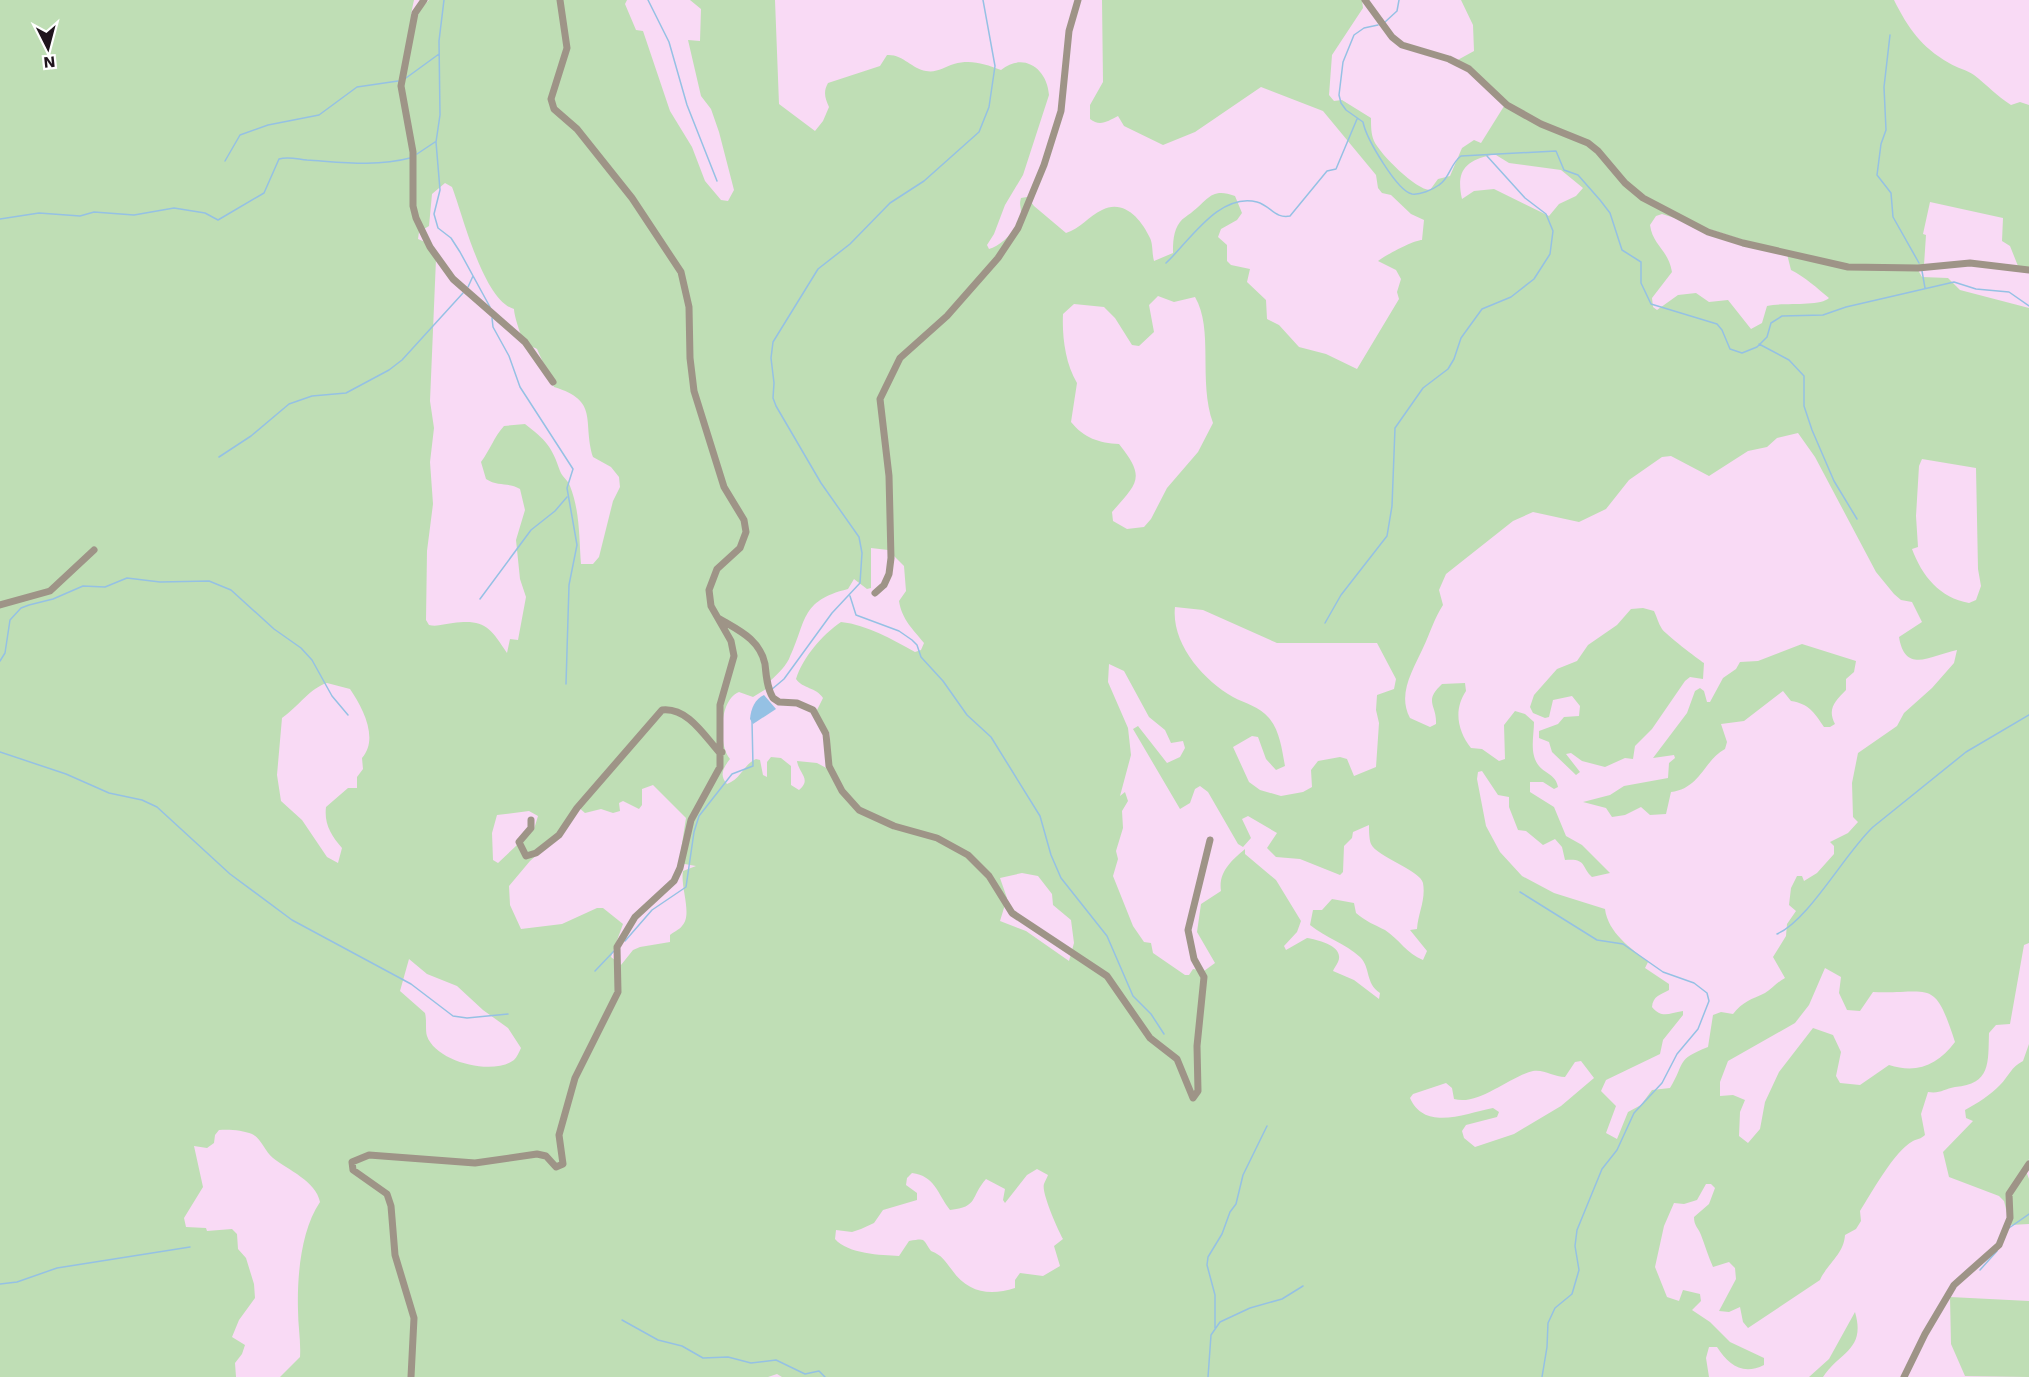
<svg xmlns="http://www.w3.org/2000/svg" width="2029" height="1377" font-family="'Work Sans',sans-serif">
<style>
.green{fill:#bfdeb5;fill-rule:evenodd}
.water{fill:#95c1e4}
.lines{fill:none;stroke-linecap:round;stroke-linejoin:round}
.stream{stroke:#95c1e4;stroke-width:1.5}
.minor{stroke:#9e9487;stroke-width:7}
</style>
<rect width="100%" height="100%" fill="#f9daf5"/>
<path class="green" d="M 0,0 L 414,0 L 411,14 L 415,15 L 429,0 L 627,0 L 625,4 L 636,30 L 643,31 L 670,111 L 692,147 L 705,181 L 721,200 L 728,201 L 734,190 L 719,132 L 711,109 L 701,96 L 688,40 L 700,41 L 701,9 L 690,0 L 775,0 L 779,104 L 815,131 L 823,121 L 829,107 C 825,98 823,92 828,83 L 880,66 L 887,55 C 903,54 912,69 926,71 C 937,73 944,67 954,64 C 971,59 985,64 1001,70 C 1023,52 1047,68 1049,95 L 1023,175 L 1005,205 L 994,234 L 987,245 L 989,249 C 1001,246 1021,227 1021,213 C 1021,206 1019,205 1021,198 L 1027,197 L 1034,206 L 1066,233 C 1080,229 1089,216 1102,210 C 1124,199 1141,219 1150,238 C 1153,244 1152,254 1154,261 L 1173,253 C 1173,243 1173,231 1180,222 C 1183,218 1187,216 1191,213 C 1208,200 1211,187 1235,196 L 1242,213 L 1237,220 L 1221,229 L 1218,237 L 1227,245 L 1227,261 L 1231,265 L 1250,269 L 1247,282 L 1266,300 L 1267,319 L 1279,325 L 1299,347 L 1326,354 L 1357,369 L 1399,299 L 1397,292 L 1401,279 L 1396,270 L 1378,261 C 1384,256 1414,240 1422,240 L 1424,220 L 1411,214 L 1391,195 L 1382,193 L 1378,188 L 1376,175 L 1323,111 L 1261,87 L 1195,132 L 1163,145 L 1124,126 L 1118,116 C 1108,121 1100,127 1090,119 L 1090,105 L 1103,82 L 1102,0 L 1362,0 L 1363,8 L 1332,55 L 1329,95 L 1334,101 L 1342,100 L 1371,118 C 1371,126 1371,134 1374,141 C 1380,154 1416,190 1430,190 L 1438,179 L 1450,176 L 1462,148 L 1474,140 L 1481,143 L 1506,103 L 1492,89 L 1454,62 L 1474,51 L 1473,25 L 1461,0 L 1894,0 C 1908,28 1921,47 1949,63 C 1957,68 1967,70 1974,75 C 1987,85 1997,96 2011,105 L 2020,102 L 2029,105 L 2029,268 L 2018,266 L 2010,246 L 2002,241 L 2003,218 L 1930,202 L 1923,234 L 1926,235 L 1924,265 L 1918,270 L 1922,277 L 1948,278 L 1960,290 L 2029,308 L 2029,943 L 2024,945 L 2010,1024 L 1996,1025 L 1989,1033 C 1988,1063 1991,1084 1955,1087 C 1944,1089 1940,1094 1928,1092 L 1921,1114 L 1925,1135 C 1921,1139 1917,1139 1913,1141 C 1894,1151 1871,1194 1860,1211 L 1861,1221 L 1856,1229 L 1845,1235 C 1844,1254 1827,1264 1820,1280 L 1748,1328 L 1743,1322 L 1740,1307 L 1729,1312 L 1719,1311 L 1736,1279 L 1735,1268 L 1729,1262 L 1713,1267 C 1708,1256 1705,1245 1701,1235 C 1698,1227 1694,1226 1694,1217 L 1709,1204 L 1715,1188 L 1711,1184 L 1706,1184 L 1697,1200 L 1684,1204 L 1674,1203 L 1664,1226 L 1655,1267 L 1667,1297 L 1679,1301 L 1683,1290 L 1700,1294 L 1701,1301 L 1692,1310 L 1710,1322 L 1730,1342 L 1764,1358 L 1764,1365 C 1742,1376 1728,1364 1717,1347 L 1709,1347 L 1706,1358 L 1709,1377 L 782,1377 L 777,1374 L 768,1377 L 280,1377 L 300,1357 C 301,1341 298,1326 298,1310 C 297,1276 301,1230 320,1202 C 316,1181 288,1170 273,1158 C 265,1152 261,1138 252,1134 C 243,1130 228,1129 219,1130 L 215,1135 L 214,1143 L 207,1148 L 194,1146 L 203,1187 L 184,1218 L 186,1227 L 206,1228 L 207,1231 L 232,1229 L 237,1234 L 238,1249 L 246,1258 L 254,1284 L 255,1298 L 239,1320 L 232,1337 L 245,1345 L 242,1354 L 235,1363 L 236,1377 L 0,1377 ZM 1491,155 L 1496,155 L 1509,163 L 1561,170 L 1583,188 L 1576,196 L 1559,204 L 1549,216 L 1494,189 L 1474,191 L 1462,199 C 1456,172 1464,161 1491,155 ZM 445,183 L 452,187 C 463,215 483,300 514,309 C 514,315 522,343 528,346 C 531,347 534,347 537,349 L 554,387 C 600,401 582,421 593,457 L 611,467 L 619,477 L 620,487 L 613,501 L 599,557 L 593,564 L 581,564 C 579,538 580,511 570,486 C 568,480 562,477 560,471 C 552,447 546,440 525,424 L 504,426 C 494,437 490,450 481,462 L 486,479 C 498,487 509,482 520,489 L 525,510 L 516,540 L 520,579 L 526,597 L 518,640 L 510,639 L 507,653 C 490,627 484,619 453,623 C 444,624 437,627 429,625 L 426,620 L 427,551 L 433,504 L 430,462 L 434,428 L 430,401 L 436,259 L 425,242 L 418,239 L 419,232 L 429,226 L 432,194 ZM 1662,214 L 1787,254 L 1791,270 C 1805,277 1817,288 1829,298 C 1820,307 1783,302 1767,306 L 1762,323 L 1751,329 L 1728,300 L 1709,302 L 1696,293 L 1678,295 L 1657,310 L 1653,307 L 1652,298 L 1672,272 C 1668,249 1653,246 1650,225 L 1656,216 ZM 1158,296 L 1174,302 L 1195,297 C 1214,329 1198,381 1213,423 L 1198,452 L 1167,488 L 1151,519 L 1144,527 L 1127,529 L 1113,521 L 1112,512 C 1138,482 1146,478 1119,444 C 1099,443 1084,438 1071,422 L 1077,383 C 1065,363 1062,336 1063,314 L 1074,304 L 1104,307 L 1115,318 L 1132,345 L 1139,346 L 1154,332 L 1149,305 ZM 1798,433 L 1815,457 L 1876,572 L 1894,594 L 1901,600 L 1912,602 L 1922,622 L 1899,637 C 1905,675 1932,655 1957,650 L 1954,663 L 1932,688 L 1904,713 L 1897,726 L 1858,753 L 1852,783 L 1853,817 L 1858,822 L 1848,833 L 1830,842 L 1834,846 L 1834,854 L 1817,873 L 1804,881 L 1802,876 L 1797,876 L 1791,888 L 1789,905 L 1796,911 L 1787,924 L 1786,936 L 1773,957 L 1785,978 C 1777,982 1772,989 1765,993 C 1752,999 1742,1002 1733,1014 L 1721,1012 L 1713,1015 L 1708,1047 C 1675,1060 1686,1062 1670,1088 L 1652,1090 L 1641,1105 L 1628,1112 L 1617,1139 L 1606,1133 L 1616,1106 L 1601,1091 L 1606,1080 L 1660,1054 L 1663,1040 L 1683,1015 L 1683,1011 C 1669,1013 1662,1019 1652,1007 C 1653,996 1660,995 1669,990 L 1669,984 L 1645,968 L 1648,962 C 1631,948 1608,933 1605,909 L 1554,893 L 1522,876 L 1500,852 L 1486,826 L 1477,779 L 1478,772 L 1482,771 L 1498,795 L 1509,797 L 1509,807 L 1518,830 L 1526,831 L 1543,845 L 1555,839 L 1562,847 L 1565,860 C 1587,858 1581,867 1592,877 L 1610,873 L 1582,845 L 1566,836 L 1554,807 L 1530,792 L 1530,782 L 1543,782 L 1554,789 L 1558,787 C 1556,775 1546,774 1539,766 C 1529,754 1534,736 1534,722 L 1525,714 L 1515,711 L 1504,725 L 1505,759 L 1499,761 L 1482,749 L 1471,748 C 1458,732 1453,710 1466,691 L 1465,683 L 1442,684 C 1423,702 1437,704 1436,724 L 1430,727 L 1410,718 C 1397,694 1413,670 1423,648 C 1430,633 1434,619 1443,605 L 1439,590 L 1446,574 L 1513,521 L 1533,512 L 1579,522 L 1606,509 L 1629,480 L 1662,457 L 1671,456 L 1709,476 L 1748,451 L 1767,447 L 1777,438 ZM 1922,459 L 1976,468 L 1978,569 L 1981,586 L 1976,600 L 1969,603 C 1940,598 1922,576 1912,549 L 1918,547 L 1916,516 L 1919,466 ZM 871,548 L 888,550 L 904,566 L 906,591 L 899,601 C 902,620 913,629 924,643 L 921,650 L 915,652 C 891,639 868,625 841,622 C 822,635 803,657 796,679 C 803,689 816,687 823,698 L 816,712 L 830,734 L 830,770 L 817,763 L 797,761 C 799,774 812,779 799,790 L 791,785 L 791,766 L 781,758 L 771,757 L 767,762 L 767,777 L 763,775 L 760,760 L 756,759 C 744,764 741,779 727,784 C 719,775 723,768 730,759 C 718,745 719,700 739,692 L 753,697 L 766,689 L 767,684 C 775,676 784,669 789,659 C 807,622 799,601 848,589 L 854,579 L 867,589 L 871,588 ZM 1175,607 L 1203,610 L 1277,643 L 1377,643 L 1396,679 L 1394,689 L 1377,695 L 1376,710 L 1379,723 L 1376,767 L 1354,776 L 1347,759 L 1340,757 L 1318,761 L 1311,770 L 1312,787 L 1303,792 L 1281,796 L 1260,790 L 1249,782 L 1233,747 L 1252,736 L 1258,737 L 1266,759 L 1276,770 L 1285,766 C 1282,750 1280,731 1269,718 C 1259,706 1246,704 1233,697 C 1203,680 1171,643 1175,607 ZM 1109,664 L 1124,671 L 1149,717 L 1165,730 L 1171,743 L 1183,741 L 1185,748 L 1180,757 L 1167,763 L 1138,726 L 1133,729 L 1180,809 L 1190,803 L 1195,789 L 1200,786 L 1208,792 L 1238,844 L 1243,847 L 1251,838 L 1242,819 L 1248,816 L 1277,833 L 1267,848 L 1276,857 L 1300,859 L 1340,875 L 1343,872 L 1344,846 L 1352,838 L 1353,832 L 1369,825 C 1369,830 1369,839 1371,844 C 1376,856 1421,871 1423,883 C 1426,900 1418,913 1417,929 L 1410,930 L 1427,951 L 1423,960 C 1407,954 1399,939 1385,930 C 1375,925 1365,921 1356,913 L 1354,903 L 1332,899 L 1322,910 L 1313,910 L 1310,925 C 1326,938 1345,943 1360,957 C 1371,968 1365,983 1380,993 L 1379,999 L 1354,980 L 1333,971 C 1334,968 1336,966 1338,962 C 1345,946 1318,940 1307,938 L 1286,950 L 1284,946 L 1297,932 L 1301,921 L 1276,880 L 1245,854 L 1245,849 C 1232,860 1218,872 1221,891 L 1201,904 L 1197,932 L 1215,963 L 1204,971 L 1193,969 L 1189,975 L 1185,975 L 1153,953 L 1151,943 L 1144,942 L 1133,926 L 1113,876 L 1118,859 L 1116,851 L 1123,828 L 1122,811 L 1128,801 L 1125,792 L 1120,796 L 1131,755 L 1128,728 L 1108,682 ZM 327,683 L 350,689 C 363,708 379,739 362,758 L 363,769 L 357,777 L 357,788 L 348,788 L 326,807 C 324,824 331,835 342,848 L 338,863 L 327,857 L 302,820 L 281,801 L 277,775 L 282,718 C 298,707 310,688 327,683 ZM 653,785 L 686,818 L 679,863 L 696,866 L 683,871 C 680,887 693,915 682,926 C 679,930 673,932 670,935 L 670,942 L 640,947 L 633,950 L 621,965 L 611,957 L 623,924 L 603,908 L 597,908 L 562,924 L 521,929 L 510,905 L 509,886 L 530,861 L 561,833 L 577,806 L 585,813 L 601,809 L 613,813 L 620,811 L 619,803 L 623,801 L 639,809 L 642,805 L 642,789 ZM 529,811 L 538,816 L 534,829 L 498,863 L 493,860 L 492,833 L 497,815 ZM 1022,873 L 1038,876 L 1052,894 L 1053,905 L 1071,920 L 1074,943 L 1069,961 L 1026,931 L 1000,921 L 1007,898 L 1000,878 ZM 409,959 L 427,974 L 457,986 L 483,1010 L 508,1028 L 521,1048 C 519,1052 517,1057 514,1060 C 493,1076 436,1062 427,1036 C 425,1030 427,1020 425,1013 L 400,991 ZM 1825,968 L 1841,977 L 1839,993 L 1847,1010 L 1860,1011 L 1873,992 C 1932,994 1934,977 1955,1042 C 1938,1065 1917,1074 1889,1065 L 1860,1085 L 1840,1083 L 1836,1076 L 1841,1052 L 1833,1035 L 1813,1028 L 1779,1072 L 1765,1102 L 1760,1129 L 1748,1143 L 1739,1136 L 1740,1112 L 1745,1100 L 1733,1095 L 1720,1096 L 1720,1082 L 1728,1061 L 1795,1023 L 1809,1005 ZM 1581,1061 L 1594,1078 L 1561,1106 L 1514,1134 L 1475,1147 L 1464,1138 L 1462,1131 L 1466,1125 L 1497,1117 L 1499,1112 L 1493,1108 C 1466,1113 1425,1132 1410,1098 L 1413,1094 L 1446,1083 L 1452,1088 L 1454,1099 C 1479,1106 1508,1077 1533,1071 C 1544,1069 1554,1077 1565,1077 L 1575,1062 ZM 1037,1169 L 1048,1175 C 1047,1178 1045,1181 1044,1184 C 1041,1192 1058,1230 1063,1239 L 1054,1246 L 1060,1266 L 1043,1276 L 1020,1273 L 1015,1280 L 1015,1288 C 990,1296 968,1293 952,1270 C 944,1260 943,1256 931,1251 C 922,1239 927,1238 909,1241 L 899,1256 C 881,1255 848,1254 835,1239 L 836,1230 L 852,1232 L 861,1229 L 874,1223 L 883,1210 L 917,1200 L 917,1193 L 906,1185 L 907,1178 L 912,1173 C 935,1176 937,1193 950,1210 C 979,1207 970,1197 986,1179 L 1005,1189 L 1003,1200 L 1005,1203 L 1027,1175 Z
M 1643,608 L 1654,611 C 1657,617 1658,623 1662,629 C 1664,633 1699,660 1704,663 L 1703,679 L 1690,677 L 1685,681 L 1652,729 L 1635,746 L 1633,759 L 1625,758 L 1605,767 L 1582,761 L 1571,753 L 1566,754 L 1580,772 L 1576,775 L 1552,752 L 1549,742 L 1539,738 L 1539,731 L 1558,724 L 1564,717 L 1579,716 L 1580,706 L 1572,696 L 1553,700 L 1549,717 L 1545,718 L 1533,713 L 1530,707 L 1534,695 L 1557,669 L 1577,661 L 1588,645 L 1617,625 L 1631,609 Z
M 1802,644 L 1856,661 L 1854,672 L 1846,679 L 1846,690 C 1835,701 1827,709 1835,724 L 1830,727 L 1824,727 C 1814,712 1809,704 1791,701 L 1783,691 L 1744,721 L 1721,724 L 1727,742 L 1725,749 C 1705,759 1700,789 1671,792 L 1666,814 L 1650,815 L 1641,807 L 1625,815 L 1612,817 L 1606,808 L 1583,802 L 1610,795 L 1624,786 L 1668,778 L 1669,763 L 1675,758 L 1674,755 L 1653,758 L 1687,713 L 1695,691 L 1700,688 L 1704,691 L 1707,702 L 1710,702 L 1723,678 L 1736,669 L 1740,662 L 1758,661 Z
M 2029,1044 L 2029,1159 L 2025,1168 L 2029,1179 L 2029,1224 L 2010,1225 L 2004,1201 L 1999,1196 L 1949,1177 L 1943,1152 L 1973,1121 L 1966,1118 L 1965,1110 C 1978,1103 1990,1095 2000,1085 C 2009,1076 2011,1067 2023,1061 Z
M 1950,1297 L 2029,1301 L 2029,1377 L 1965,1376 L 1951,1344 Z
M 1855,1312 C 1866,1350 1840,1351 1823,1377 L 1809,1377 L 1829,1359 Z"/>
<path class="water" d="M 764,695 L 776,709 L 753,724 L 750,719 C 751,708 755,699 764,695 Z"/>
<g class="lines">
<path class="stream" d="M 444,0 L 439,41 L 440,115 L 436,142 L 440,190 L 434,214 L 438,228 L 451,238 L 460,252 L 490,307
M 648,0 L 669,42 L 687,105 L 717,181
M 1385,22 L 1397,11 L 1399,0
M 1378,25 L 1364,28 L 1354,35 L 1343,62 L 1339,95 L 1341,103 L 1346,110 L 1363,122 C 1366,138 1397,191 1412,194 C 1420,195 1432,190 1439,185 C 1450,178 1450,164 1461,156 L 1556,151 L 1564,170 L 1578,175 L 1600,200 L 1610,213 L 1622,250 L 1641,262 L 1641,283 L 1651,304 L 1717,324 L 1722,330 L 1730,349 L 1742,353 L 1757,347 L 1767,337 L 1771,323 L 1782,316 L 1823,315 L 1846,307 L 1954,282 L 1976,289 L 2009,292 L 2029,306
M 1890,35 L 1884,87 L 1886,130 L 1881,144 L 1877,175 L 1891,193 L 1893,217 L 1919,263
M 406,78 L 439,54
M 417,154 L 435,142
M 225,161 L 240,135 L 268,125 L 319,115 L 357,87 L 398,81
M 0,219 L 39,213 L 80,216 L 94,212 L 134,215 L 174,208 L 205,213 L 218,220 L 264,193 L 279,159 C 288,156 297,159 307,160 C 340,162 376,167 410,158
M 1166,263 C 1189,242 1219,192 1257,202 C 1271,206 1275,219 1290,216 L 1327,171 L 1336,169 L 1357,119
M 1922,271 L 1925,288
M 468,287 L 473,276
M 492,318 L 493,327 L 509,356 L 520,387 L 573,469 L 567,488 L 577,545 L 569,585 L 566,684
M 1759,344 L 1789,360 L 1804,376 L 1804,406 L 1812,430 L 1834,481 L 1857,519
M 219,457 L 251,436 L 289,404 L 312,396 L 346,393 L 389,370 L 402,360 L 463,293
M 850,596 L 856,615 L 899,631 L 912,640 L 917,645 L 921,657 L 943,681 L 967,715 L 991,737 L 1040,816 L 1051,855 L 1061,878 L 1107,936 L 1133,996 L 1151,1014 L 1164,1034
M 480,599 L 531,530 L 555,511 L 567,497
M 1325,623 L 1341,595 L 1387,536 L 1392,506 L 1395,428 L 1423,388 L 1448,369 L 1454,359 L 1461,338 L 1482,309 L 1511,297 L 1534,279 L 1550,254 L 1553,231 L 1546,214 L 1525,198 L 1487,156
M 0,661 L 5,653 L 10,620 L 21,608 L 29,605 L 53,599 L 83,586 L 105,587 L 127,578 L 160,582 L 209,581 L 231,590 L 274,629 L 301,648 L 312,660 L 332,696 L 348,715
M 771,690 L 784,679 L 832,613 L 860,583 L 862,553 L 859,537 L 821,483 L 776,406 L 773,398 L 774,383 L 771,358 L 773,342 L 818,269 L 850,244 L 890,203 L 924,181 L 979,132 L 989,107 L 995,66 L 983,0
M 0,752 L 66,774 L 109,793 L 142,800 L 157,807 L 230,874 L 292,920 L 411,984 L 453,1016 L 467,1018 L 508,1014
M 1520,892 L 1597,940 L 1623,944 L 1663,972 L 1694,983 L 1707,993 L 1709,1001 L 1698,1029 L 1677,1054 L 1662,1083 L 1634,1113 L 1617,1150 L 1602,1169 L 1577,1230 L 1575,1246 L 1579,1270 L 1572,1294 L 1555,1308 L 1548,1323 L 1547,1347 L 1542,1377
M 1777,934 C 1809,920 1845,853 1873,827 L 1966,752 L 2029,715
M 625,941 L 652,910 L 686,887 L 694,832 L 699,816 L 732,774 L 753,766 L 752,721
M 595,971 L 614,951
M 2009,1228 L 2029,1214
M 1980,1270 L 1997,1251
M 0,1284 L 17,1282 L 57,1268 L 190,1247
M 622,1320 L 658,1340 L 682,1346 L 703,1358 L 728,1357 L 751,1363 L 776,1360 L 805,1374 L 819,1371 L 825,1377
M 1215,1328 L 1215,1295 L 1207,1265 L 1208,1257 L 1222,1234 L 1230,1212 L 1236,1204 L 1243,1175 L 1267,1126
M 1208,1377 L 1211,1335 L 1220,1322 L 1250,1308 L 1282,1299 L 1303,1286"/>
<path class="minor" d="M 424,0 L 415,13 L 401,86 L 413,152 L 413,206 L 416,218 L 430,247 L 453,279 L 525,342 L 553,382
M 1365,0 L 1392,37 L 1402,45 L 1449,59 L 1469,69 L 1507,105 L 1541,124 L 1588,143 L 1598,151 L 1625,183 L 1643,198 L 1708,232 L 1743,243 L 1848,267 L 1918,268 L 1970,263 L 2029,270
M 875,593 L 884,585 L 889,574 L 891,558 L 889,476 L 880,399 L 900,358 L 947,316 L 998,258 L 1018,228 L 1044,165 L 1061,111 L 1069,31 L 1078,0
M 0,605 L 50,591 L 94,550
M 718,618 C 738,630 760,639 765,664 C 766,675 767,688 773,698 L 779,702 L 797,703 L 813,710 L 826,734 L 829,766 L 842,791 L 859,810 L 894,826 L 937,838 L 968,855 L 989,876 L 1012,913 L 1107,976 L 1150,1038 L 1177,1059 L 1193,1098 L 1198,1091 L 1197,1046 L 1204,977 L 1194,959 L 1188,930 L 1210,840
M 531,820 L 531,828 L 519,842 L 526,856 L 536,853 L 559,835 L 577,808 L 662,710 C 687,707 704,735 719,752 L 722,752
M 411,1377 L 414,1318 L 395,1255 L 391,1206 L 387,1194 L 353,1170 L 352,1162 L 369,1155 L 475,1163 L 537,1154 L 546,1156 L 556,1167 L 563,1164 L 559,1135 L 575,1078 L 618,992 L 617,947 L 635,917 L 674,881 L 680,868 L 691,820 L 720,767 L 720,705 L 734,656 L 731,641 L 711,606 L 709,590 L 717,569 L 740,548 L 746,532 L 744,520 L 724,487 L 694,391 L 690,358 L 689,307 L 681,272 L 632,198 L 577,129 L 554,109 L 551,99 L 567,48 L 560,0
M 1904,1377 L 1925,1334 L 1954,1285 L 1999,1245 L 2010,1218 L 2009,1194 L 2029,1164"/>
</g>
<g transform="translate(48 48) rotate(174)" stroke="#ffffff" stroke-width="4.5" paint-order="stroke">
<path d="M0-4.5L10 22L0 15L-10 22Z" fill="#1f141d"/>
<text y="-9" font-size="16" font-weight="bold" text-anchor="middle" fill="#1f141d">N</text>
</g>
</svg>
